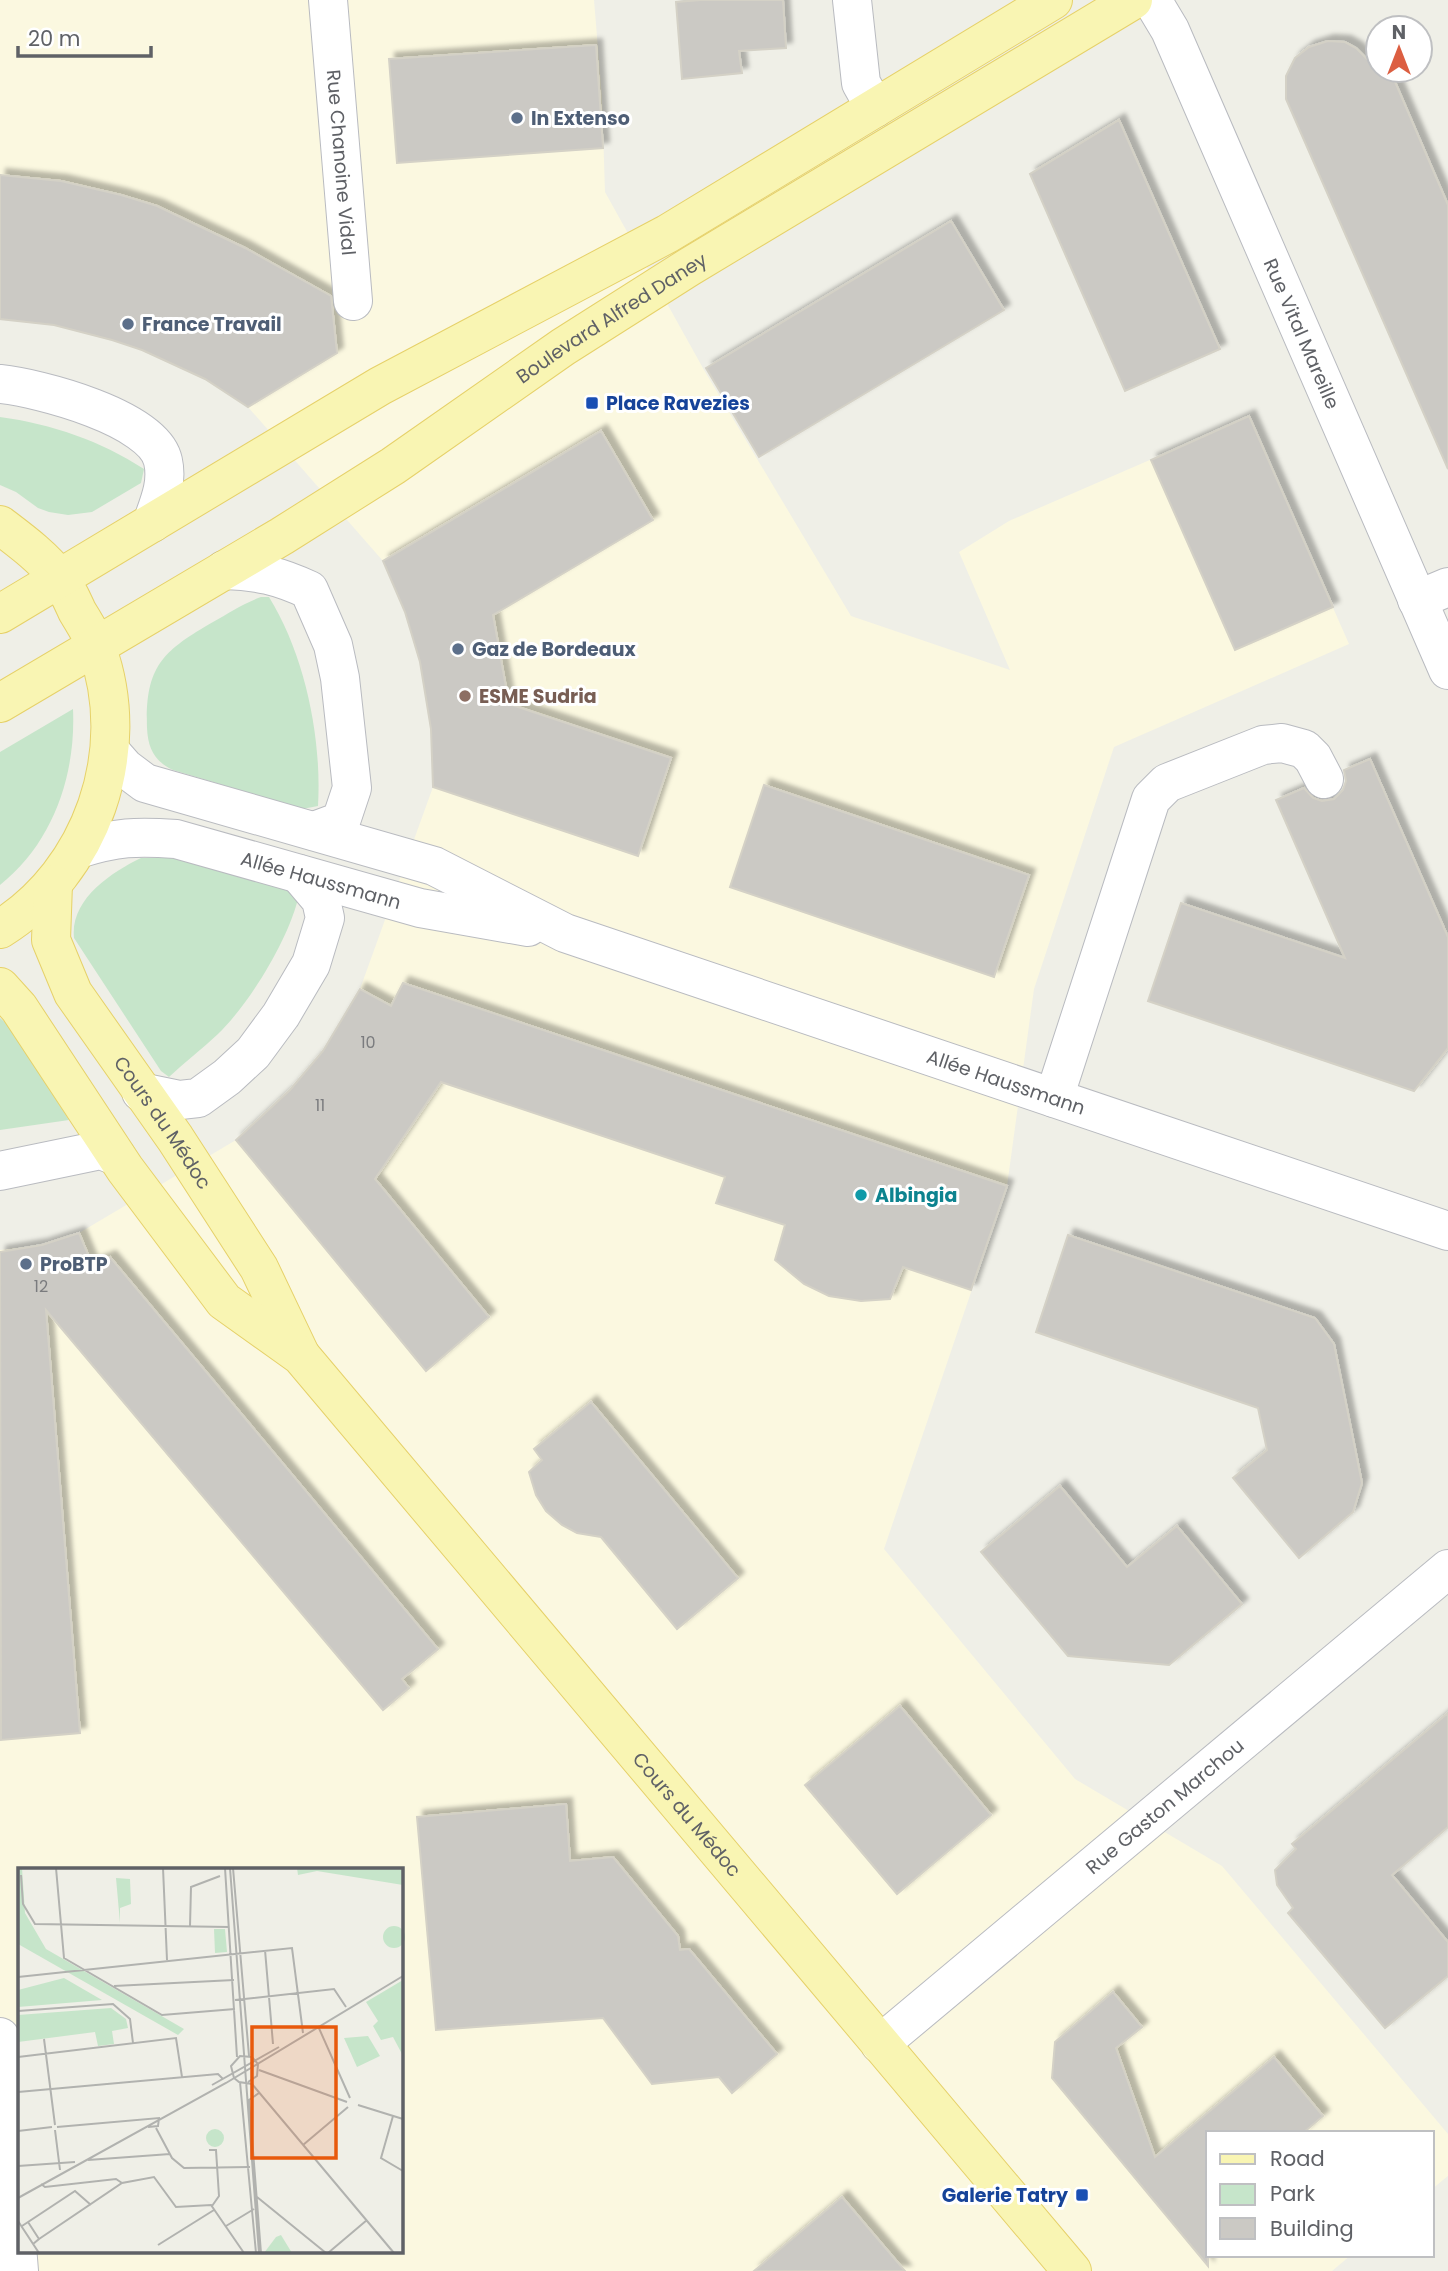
<svg xmlns="http://www.w3.org/2000/svg" width="1448" height="2271" font-family="Poppins,sans-serif">
<style>
.commercial{fill:#fbf8e0;fill-rule:evenodd}
.green{fill:#c6e5ca}
.building{fill:#cbc9c4;stroke:#d4d1c6;stroke-width:2;filter:url(#shadow)}
.lines{fill:none;stroke-linecap:round;stroke-linejoin:round}
.minor-casing{stroke:#b9bbc0;stroke-width:40}
.major-casing{stroke:#e6d169;stroke-width:40}
.minor{stroke:#fff;stroke-width:38}
.major{stroke:#f9f5b3;stroke-width:38}
.service-dot{fill:#5c6f8a;stroke:#fff;stroke-width:2.5}
.transit-dot{fill:#1a4fb4;stroke:#fff;stroke-width:2.5}
.education-dot{fill:#8d6e63;stroke:#fff;stroke-width:2.5}
.culture-dot{fill:#0f9aa8;stroke:#fff;stroke-width:2.5}
.labels{text-anchor:middle;dominant-baseline:central;stroke-width:6;stroke-linejoin:round;paint-order:stroke}
.number-label{font-size:16px;fill:#7a7b7e}
.service-label{font-size:19px;font-weight:bold;fill:#4e5e75;stroke:#fff;text-anchor:start}
.street-label{font-size:19px;fill:#5f6166;stroke:#fff}
.transit-label{font-size:19px;font-weight:bold;fill:#164399;stroke:#fff;text-anchor:start}
.education-label{font-size:19px;font-weight:bold;fill:#785e54;stroke:#fff;text-anchor:start}
.culture-label{font-size:19px;font-weight:bold;fill:#0d838f;stroke:#fff;text-anchor:start}
.inset-road{fill:none;stroke:#b1b2af;stroke-width:2}
.view{fill:#e8590c;fill-opacity:0.15;stroke:#e8590c;stroke-width:3.5}
.inset-edge{fill:none;stroke:#5f6166;stroke-width:3.5}
</style>
<defs>
<filter id="shadow"><feDropShadow dx="6" dy="-6" stdDeviation="2" flood-color="#0004"/></filter>
</defs>
<rect width="100%" height="100%" fill="#efefe7"/>
<path class="commercial" d="M 0,0 L 594,0 L 602,97 L 605,192 L 704,370 L 851,616 L 1010,670 L 959,552 L 1009,521 L 1249,417 L 1349,644 L 1114,747 L 1034,989 L 1007,1186 L 884,1549 L 1075,1779 L 1222,1866 L 1448,2134 L 1448,2176 L 1432,2189 L 1432,2133 L 1208,2133 L 1208,2255 L 1351,2255 L 1332,2271 L 0,2271 L 0,1250 L 42,1245 L 79,1233 L 236,1140 L 288,1093 L 323,1051 L 360,989 L 433,787 L 431,729 L 420,662 L 405,612 L 383,561 L 248,407 L 205,379 L 142,350 L 112,340 L 54,325 L 0,319 ZM 19,1870 L 401,1870 L 401,2252 L 19,2252 Z"/>
<path class="green" d="M 0,417 C 52,424 101,441 144,469 L 141,483 L 92,512 L 68,515 L 49,512 L 38,508 L 16,492 L 0,485 Z
M 261,597 L 269,597 C 305,655 322,738 318,806 L 302,809 L 173,770 C 154,761 148,748 147,728 C 145,666 163,651 213,622 C 229,613 244,603 261,597 Z
M 73,709 C 76,775 53,843 0,885 L 0,752 Z
M 141,858 L 171,858 L 186,861 L 284,889 L 299,895 C 289,939 250,1003 218,1034 C 202,1049 185,1062 169,1077 L 161,1071 L 74,938 C 70,900 110,873 141,858 Z
M 0,1018 L 8,1025 L 69,1120 L 0,1130 Z"/>
<path class="building" d="M 701,0 L 783,0 L 786,48 L 739,51 L 742,73 L 682,79 L 676,2 Z
M 1328,41 L 1345,42 L 1356,48 L 1378,70 L 1390,70 L 1448,205 L 1448,469 L 1286,99 L 1286,76 L 1295,58 L 1309,47 Z
M 596,45 L 603,148 L 397,163 L 389,59 Z
M 1119,120 L 1220,349 L 1125,391 L 1030,174 Z
M 0,175 L 61,181 L 121,195 L 157,206 L 245,248 L 331,296 L 337,353 L 248,407 L 205,379 L 142,350 L 112,340 L 54,325 L 0,319 Z
M 951,221 L 1004,310 L 759,457 L 706,368 Z
M 1249,416 L 1333,607 L 1235,650 L 1151,460 Z
M 601,431 L 653,520 L 493,615 L 509,704 L 671,758 L 638,856 L 433,787 L 431,729 L 420,662 L 405,612 L 383,561 Z
M 1370,759 L 1448,937 L 1448,1048 L 1414,1091 L 1148,1001 L 1181,903 L 1345,958 L 1276,800 L 1304,788 L 1313,798 L 1322,801 L 1334,799 L 1343,790 L 1346,781 L 1344,770 Z
M 764,785 L 1029,875 L 994,977 L 730,887 Z
M 403,983 L 1007,1186 L 971,1290 L 903,1267 L 890,1299 L 861,1301 L 829,1296 L 804,1284 L 775,1260 L 785,1225 L 716,1203 L 725,1177 L 441,1082 L 375,1179 L 489,1317 L 426,1371 L 236,1140 L 290,1090 L 323,1051 L 360,989 L 391,1006 Z
M 79,1233 L 92,1264 L 110,1257 L 438,1649 L 402,1679 L 409,1688 L 383,1710 L 46,1310 L 80,1733 L 1,1740 L 0,1252 L 42,1245 Z
M 1068,1235 L 1315,1318 L 1334,1344 L 1362,1483 L 1353,1512 L 1299,1558 L 1233,1478 L 1267,1450 L 1258,1408 L 1036,1332 Z
M 591,1402 L 738,1578 L 677,1629 L 601,1537 L 577,1533 L 562,1525 L 546,1511 L 536,1495 L 529,1472 L 542,1460 L 534,1449 Z
M 1060,1486 L 1127,1567 L 1177,1526 L 1242,1604 L 1169,1665 L 1068,1656 L 981,1552 Z
M 900,1706 L 991,1815 L 897,1894 L 805,1785 Z
M 1448,1713 L 1448,1827 L 1392,1875 L 1448,1942 L 1448,1976 L 1385,2028 L 1288,1913 L 1293,1908 L 1277,1885 L 1275,1870 L 1296,1849 L 1292,1844 Z
M 566,1804 L 570,1861 L 613,1857 L 678,1936 L 680,1950 L 689,1949 L 777,2054 L 732,2093 L 719,2077 L 652,2084 L 603,2018 L 436,2030 L 417,1817 Z
M 1113,1992 L 1142,2027 L 1116,2048 L 1155,2157 L 1274,2057 L 1323,2116 L 1303,2133 L 1208,2133 L 1208,2266 L 1052,2078 L 1055,2042 Z
M 842,2197 L 905,2271 L 754,2271 Z"/>
<g class="lines">
<g class="minor-casing">
<g id="minor">
<path id="s1" d="M 328,0 L 353,301"/>
<path d="M 852,0 L 861,83 L 875,108"/>
<path id="s2" d="M 1152,0 L 1170,30 L 1448,670"/>
<path d="M 0,384 C 39,388 154,418 163,461 C 168,483 159,503 152,523"/>
<path d="M 224,570 C 258,571 279,576 309,590 L 333,645 L 340,678 L 352,788 L 341,821 L 314,831"/>
<path d="M 1417,600 L 1448,587"/>
<path id="s3" d="M 110,751 L 125,768 L 145,783 L 434,866 L 565,933 L 1448,1231"/>
<path id="s4" d="M 78,849 C 117,837 136,836 176,839 L 420,908 L 528,927"/>
<path d="M 141,1092 L 180,1100 L 198,1098 L 227,1077 L 253,1053 L 281,1015 L 311,964 L 325,918 L 321,900 L 299,874"/>
<path d="M 1054,1098 L 1151,799 L 1167,783 L 1263,745 L 1282,743 L 1304,749 L 1313,758 L 1324,779"/>
<path d="M 0,1171 L 101,1150 L 116,1156"/>
<path d="M 0,2037 L 19,2271"/>
<path id="s5" d="M 880,2044 L 1448,1569"/>
</g>
</g>
<g class="major-casing">
<g id="major">
<path d="M 0,525 C 21,541 43,557 59,578 C 67,588 72,600 77,611 C 84,623 93,636 97,649 C 134,751 92,872 0,929"/>
<path d="M 0,614 L 380,386 L 667,234 L 1053,0"/>
<path id="s6" d="M 0,703 L 282,536 L 393,466 L 563,347 L 689,267 L 1133,0"/>
<path id="s7" d="M 53,884 L 51,940 L 73,993 L 175,1138 L 259,1268 L 300,1354"/>
<path id="s8" d="M 0,987 L 19,1008 L 125,1169 L 224,1301 L 301,1356 L 1072,2271"/>
</g>
</g>
<use href="#minor" class="minor"/>
<use href="#major" class="major"/>
</g>
<g class="service-dot">
<circle cx="517" cy="118" r="7"/>
<circle cx="128" cy="324" r="7"/>
<circle cx="458" cy="649" r="7"/>
<circle cx="26" cy="1264" r="7"/>
</g>
<g class="transit-dot">
<rect x="585" y="396" width="14" height="14" rx="3.5"/>
<rect x="1075" y="2188" width="14" height="14" rx="3.5"/>
</g>
<circle class="education-dot" cx="465" cy="696" r="7"/>
<circle class="culture-dot" cx="861" cy="1195" r="7"/>
<g class="labels">
<g class="number-label">
<text x="368" y="1042">10</text>
<text x="320" y="1105">11</text>
<text x="41" y="1286">12</text>
</g>
<g class="service-label">
<text x="531" y="118">In Extenso</text>
<text x="142" y="324">France Travail</text>
<text x="472" y="649">Gaz de Bordeaux</text>
<text x="40" y="1264">ProBTP</text>
</g>
<g class="street-label">
<text stroke="none"><textPath href="#s1" startOffset="163">Rue Chanoine Vidal</textPath></text>
<text stroke="none"><textPath href="#s6" startOffset="723">Boulevard Alfred Daney</textPath></text>
<text stroke="none"><textPath href="#s2" startOffset="366">Rue Vital Mareille</textPath></text>
<text stroke="none"><textPath href="#s4" startOffset="250">Allée Haussmann</textPath></text>
<text stroke="none"><textPath href="#s3" startOffset="961">Allée Haussmann</textPath></text>
<text stroke="none"><textPath href="#s7" startOffset="271">Cours du Médoc</textPath></text>
<text stroke="none"><textPath href="#s5" startOffset="371">Rue Gaston Marchou</textPath></text>
<text stroke="none"><textPath href="#s8" startOffset="1080">Cours du Médoc</textPath></text>
</g>
<g class="transit-label">
<text x="606" y="403">Place Ravezies</text>
<text x="1068" y="2195" text-anchor="end">Galerie Tatry</text>
</g>
<g class="education-label">
<text x="479" y="696">ESME Sudria</text>
</g>
<g class="culture-label">
<text x="875" y="1195">Albingia</text>
</g>
</g>
<g transform="translate(18 1868)">
<rect width="385" height="385" fill="#efefe7"/>
<path d="M 0,0 L 4,0 L 7,45 L 28,81 L 166,161 L 160,167 L 0,76 ZM 279,0 L 385,0 L 385,17 L 299,3 L 280,7 ZM 98,10 L 112,11 L 113,36 L 102,40 L 102,55 ZM365 69a11 11 0 1 1 22 0a11 11 0 1 1-22 0ZM 196,61 L 207,61 L 209,84 L 197,85 ZM 46,110 L 84,132 L 0,139 L 0,122 ZM 385,112 L 385,185 L 384,186 L 375,169 L 363,172 L 355,158 L 360,153 L 348,134 ZM 93,140 L 108,151 L 110,160 L 94,163 L 96,176 L 80,178 L 77,164 L 0,174 L 0,147 ZM 350,168 L 362,188 L 339,199 L 326,170 ZM188 270a9 9 0 1 1 18 0a9 9 0 1 1-18 0ZM 263,367 L 274,385 L 246,385 L 258,369 Z" fill="#c6e5ca"/>
<path class="inset-road" d="M 38,0 L 46,90 L 144,147 L 217,141M 145,0 L 149,92M 207,0 L 219,189M 212,0 L 241,385M 215,0 L 231,188M 3,7 L 5,36 L 17,56 L 211,59M 172,58 L 173,19 L 202,8M 247,82 L 255,176M 0,109 L 274,80 L 285,165M 96,118 L 216,112M 217,132 L 316,121 L 328,139M 0,143 L 95,136 L 112,151 L 115,175M 300,158 L 332,230M 26,171 L 37,257M 0,189 L 158,170 L 164,209M 241,202 L 329,234M 222,214 L 238,385M 230,214 L 239,208 L 240,196 L 234,189 L 222,188 L 213,198 L 216,210 L 221,214 L 234,216 L 376,385M 194,217 L 261,179M 0,224 L 200,206 L 205,211M 241,225 L 231,232 L 243,385M 340,237 L 385,251M 375,248 L 363,290 L 385,303M 39,259 L 141,250 L 140,258 L 130,259M 138,260 L 154,290 L 166,300 L 232,299M 37,262 L 42,302M 0,263 L 34,259M 285,277 L 330,239M 191,282 L 198,282 L 201,328 L 194,338M 70,292 L 152,286M 0,298 L 57,294M 23,316 L 27,319 L 98,311 L 104,315M 239,329 L 308,385M 0,330 L 208,215 L 385,108M 0,353 L 21,385M 10,354 L 21,371 L 15,376M 4,358 L 57,323 L 73,337M 208,358 L 236,341M 21,371 L 104,315 L 136,309 L 158,339 L 193,337 L 226,385M 140,377 L 196,342M 310,385 L 349,352"/>
<path class="view" d="M 234,159 L 318,159 L 318,290 L 234,290 Z"/>
<rect width="385" height="385" class="inset-edge"/>
</g>
<rect x="1206" y="2131" width="228" height="126" fill="#ffffff" stroke="#bfc0c2" stroke-width="2"/>
<rect x="1220" y="2154" width="35" height="10" fill="#f9f5b3" stroke="#bfc0c2" stroke-width="2"/>
<text x="1270" y="2166" font-size="21" fill="#5f6166">Road</text>
<rect x="1220" y="2184" width="35" height="21" fill="#c6e5ca" stroke="#bfc0c2" stroke-width="2"/>
<text x="1270" y="2201" font-size="21" fill="#5f6166">Park</text>
<rect x="1220" y="2218" width="35" height="21" fill="#cbc9c4" stroke="#bfc0c2" stroke-width="2"/>
<text x="1270" y="2236" font-size="21" fill="#5f6166">Building</text>
<g transform="translate(1399 49)"><circle r="33" fill="#ffffff" stroke="#bfc0c2" stroke-width="2"/>
<path d="M0-5L12 26L0 18L-12 26Z" fill="#dc5e41"/>
<text y="-10" font-size="19" font-weight="bold" text-anchor="middle" fill="#5f6166">N</text>
</g>
<path d="M18 46v10h133v-10" fill="none" stroke="#5f6166" stroke-width="3.5"/>
<text x="28" y="46" font-size="21" fill="#5f6166" stroke="#ffffff" stroke-width="5" paint-order="stroke">20 m</text>
</svg>
